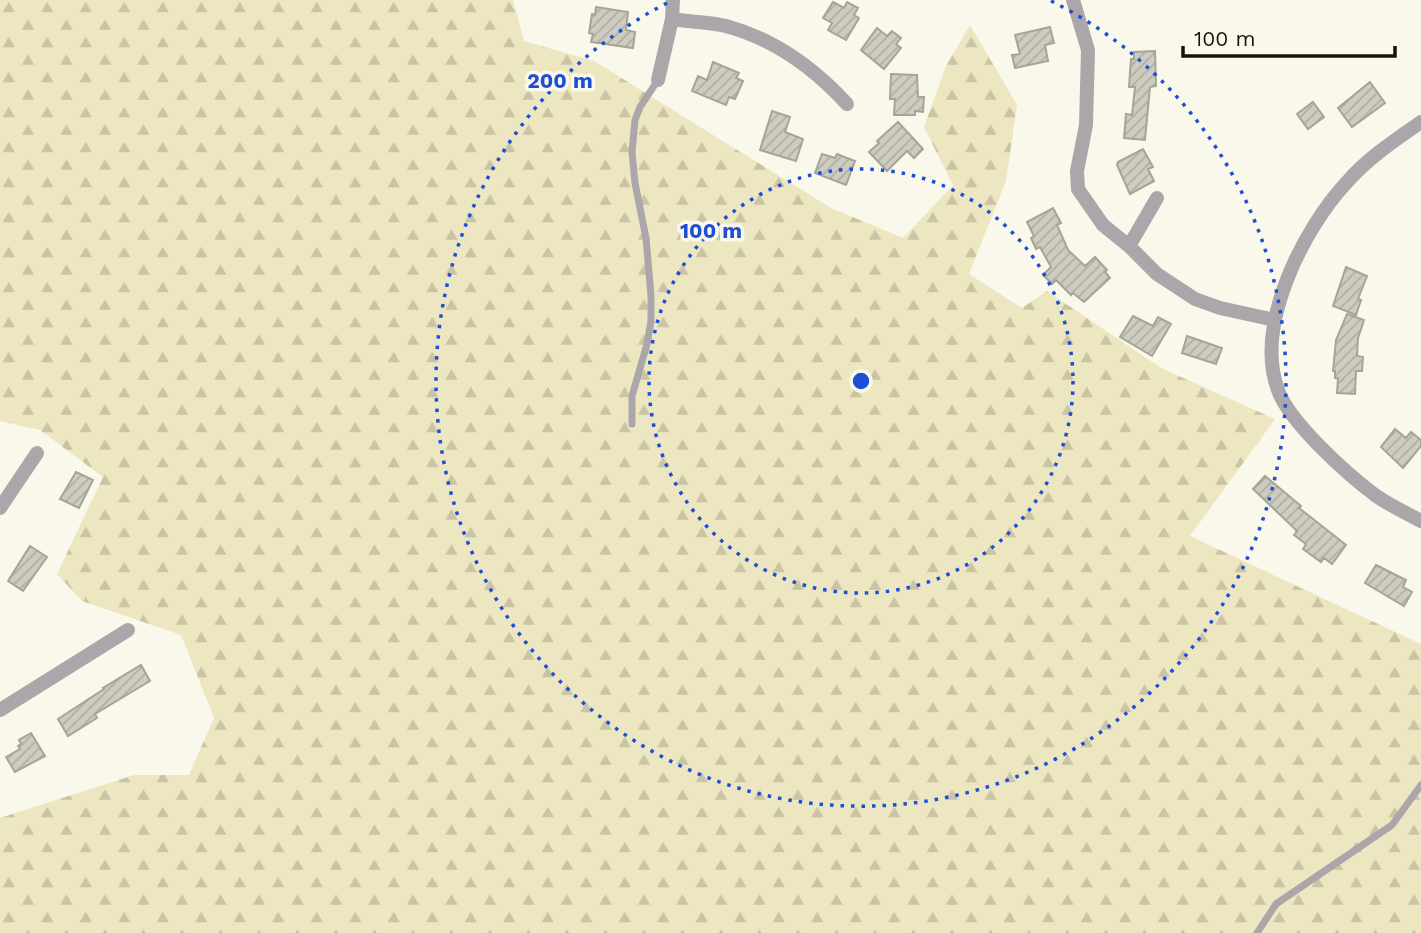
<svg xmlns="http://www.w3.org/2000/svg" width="1421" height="933" font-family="'Work Sans',sans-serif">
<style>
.forest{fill:url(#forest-firs)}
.building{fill:url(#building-hatch);stroke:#a6a497;stroke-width:2}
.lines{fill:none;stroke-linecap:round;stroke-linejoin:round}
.service{stroke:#aba6aa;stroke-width:7}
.minor{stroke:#aba6aa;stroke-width:14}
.ring{fill:none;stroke:#1d4ed8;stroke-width:3.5;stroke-dasharray:3.5 7}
.centre{fill:#1d4ed8;stroke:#faf8ea;stroke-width:3.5}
.ring-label{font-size:21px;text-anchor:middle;font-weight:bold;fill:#1d4ed8;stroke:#faf8ea;stroke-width:7;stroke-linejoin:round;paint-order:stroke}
</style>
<defs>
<pattern id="forest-firs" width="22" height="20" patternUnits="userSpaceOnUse" patternTransform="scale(1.75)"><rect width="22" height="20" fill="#ece6c1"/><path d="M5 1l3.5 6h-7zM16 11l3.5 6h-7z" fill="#cac4a5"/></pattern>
<pattern id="building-hatch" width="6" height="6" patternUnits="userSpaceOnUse" patternTransform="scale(1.75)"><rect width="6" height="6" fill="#ceccbf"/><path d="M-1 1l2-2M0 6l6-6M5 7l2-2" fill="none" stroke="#b0aea3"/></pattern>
</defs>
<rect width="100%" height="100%" fill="#faf8ea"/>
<path class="forest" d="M 0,0 L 513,0 L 524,41 L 594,61 L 831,208 L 903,238 L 953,185 L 924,127 L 946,66 L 970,25 L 1017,105 L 1006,181 L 969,274 L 1022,308 L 1047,291 L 1161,368 L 1275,419 L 1190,536 L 1421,644 L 1421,933 L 0,933 L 0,818 L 134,775 L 189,775 L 214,718 L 181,635 L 82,601 L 57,574 L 103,477 L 40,430 L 0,421 Z"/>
<path class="building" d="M 833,2 L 844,8 L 847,2 L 858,8 L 854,15 L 859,18 L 846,40 L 828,30 L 832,23 L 823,18 Z
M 596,7 L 628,12 L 626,30 L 635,32 L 633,48 L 591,42 L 593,34 L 589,33 L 592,14 L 595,15 Z
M 1050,27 L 1054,43 L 1045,45 L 1048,61 L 1015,68 L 1012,55 L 1020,54 L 1015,35 Z
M 877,28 L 887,36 L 892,31 L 901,38 L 896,44 L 901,48 L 884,69 L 861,50 Z
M 1155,51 L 1156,86 L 1150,87 L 1145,140 L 1124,138 L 1126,114 L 1132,115 L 1135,87 L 1129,87 L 1131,59 L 1134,59 L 1134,52 Z
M 713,62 L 739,73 L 736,78 L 743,81 L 735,99 L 729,97 L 726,105 L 692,91 L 698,76 L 707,80 Z
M 891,74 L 917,75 L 918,97 L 924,97 L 923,112 L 915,111 L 915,115 L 894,115 L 895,99 L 890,99 Z
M 1370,82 L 1385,103 L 1352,127 L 1338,108 Z
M 1313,102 L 1324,117 L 1308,129 L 1297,114 Z
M 772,111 L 790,117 L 785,132 L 803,139 L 796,161 L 760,150 Z
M 898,122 L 923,149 L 914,158 L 907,151 L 887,171 L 869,152 L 879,143 L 877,141 Z
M 1143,149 L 1153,167 L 1148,169 L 1154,181 L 1130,194 L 1117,165 L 1118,162 Z
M 822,154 L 835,158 L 837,154 L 855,161 L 846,185 L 815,173 Z
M 1053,208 L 1061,223 L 1057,225 L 1068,250 L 1085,266 L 1095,257 L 1107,270 L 1105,272 L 1110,278 L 1084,302 L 1073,293 L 1071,295 L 1056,280 L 1052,284 L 1043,275 L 1051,267 L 1040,247 L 1036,249 L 1031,238 L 1034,236 L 1027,222 Z
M 1346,267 L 1367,276 L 1358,299 L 1361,300 L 1356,315 L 1333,306 Z
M 1347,314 L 1364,320 L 1358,338 L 1357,356 L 1363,357 L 1362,371 L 1356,371 L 1355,394 L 1337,393 L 1338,378 L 1335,378 L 1335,371 L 1333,371 L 1336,340 Z
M 1133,316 L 1153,326 L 1158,317 L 1171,324 L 1152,356 L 1120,337 Z
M 1187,336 L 1222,348 L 1216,364 L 1182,353 Z
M 1395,429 L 1406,438 L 1411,432 L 1421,440 L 1421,446 L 1403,468 L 1381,447 Z
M 76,472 L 93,480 L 79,508 L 60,499 Z
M 1265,476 L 1301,506 L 1299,508 L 1346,545 L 1332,564 L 1324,558 L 1321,562 L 1303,549 L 1306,544 L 1294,535 L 1297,531 L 1253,489 Z
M 30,546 L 47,557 L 23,591 L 8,581 Z
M 1376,565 L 1406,580 L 1403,587 L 1412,592 L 1404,606 L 1365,583 Z
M 141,665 L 150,681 L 95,714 L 97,718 L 68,736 L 58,719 L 104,689 L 103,688 Z
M 31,733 L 45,756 L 15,772 L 6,757 L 20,749 L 18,746 L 21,744 L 19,740 Z"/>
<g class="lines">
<path class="service" d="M 632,424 L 632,396 L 647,344 L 651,321 L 651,296 L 646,238 L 635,183 L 632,152 L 635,120 L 640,107 L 658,80
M 1257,933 L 1276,904 L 1392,825 L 1421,785"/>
<path class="minor" d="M 1073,0 L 1088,50 L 1086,125 L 1077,171 L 1078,189 L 1103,225 L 1129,246 L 1157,274 L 1195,299 L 1220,308 L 1275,320
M 672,19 C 690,22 709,22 726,26 C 774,39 813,67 847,104
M 658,80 L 672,19 L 673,0
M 1421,122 C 1395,140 1368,158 1347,182 C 1303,229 1254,326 1278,390 C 1289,422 1347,474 1375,495 C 1389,505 1406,513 1421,521
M 1129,246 L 1157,198
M 0,508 L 37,453
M 0,710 L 128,630"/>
</g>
<g class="ring">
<circle cx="861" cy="381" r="212"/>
<path d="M1051 1A425 425 0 1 1 671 1"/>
</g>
<circle cx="861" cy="381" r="10" class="centre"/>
<g class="ring-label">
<text x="560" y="88">200 m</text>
<text x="711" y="238">100 m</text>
</g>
<path d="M1183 46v10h212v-10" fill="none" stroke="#14140f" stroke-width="3.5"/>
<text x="1194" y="46" font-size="21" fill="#14140f" stroke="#faf8ea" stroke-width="5" paint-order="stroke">100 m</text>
</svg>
